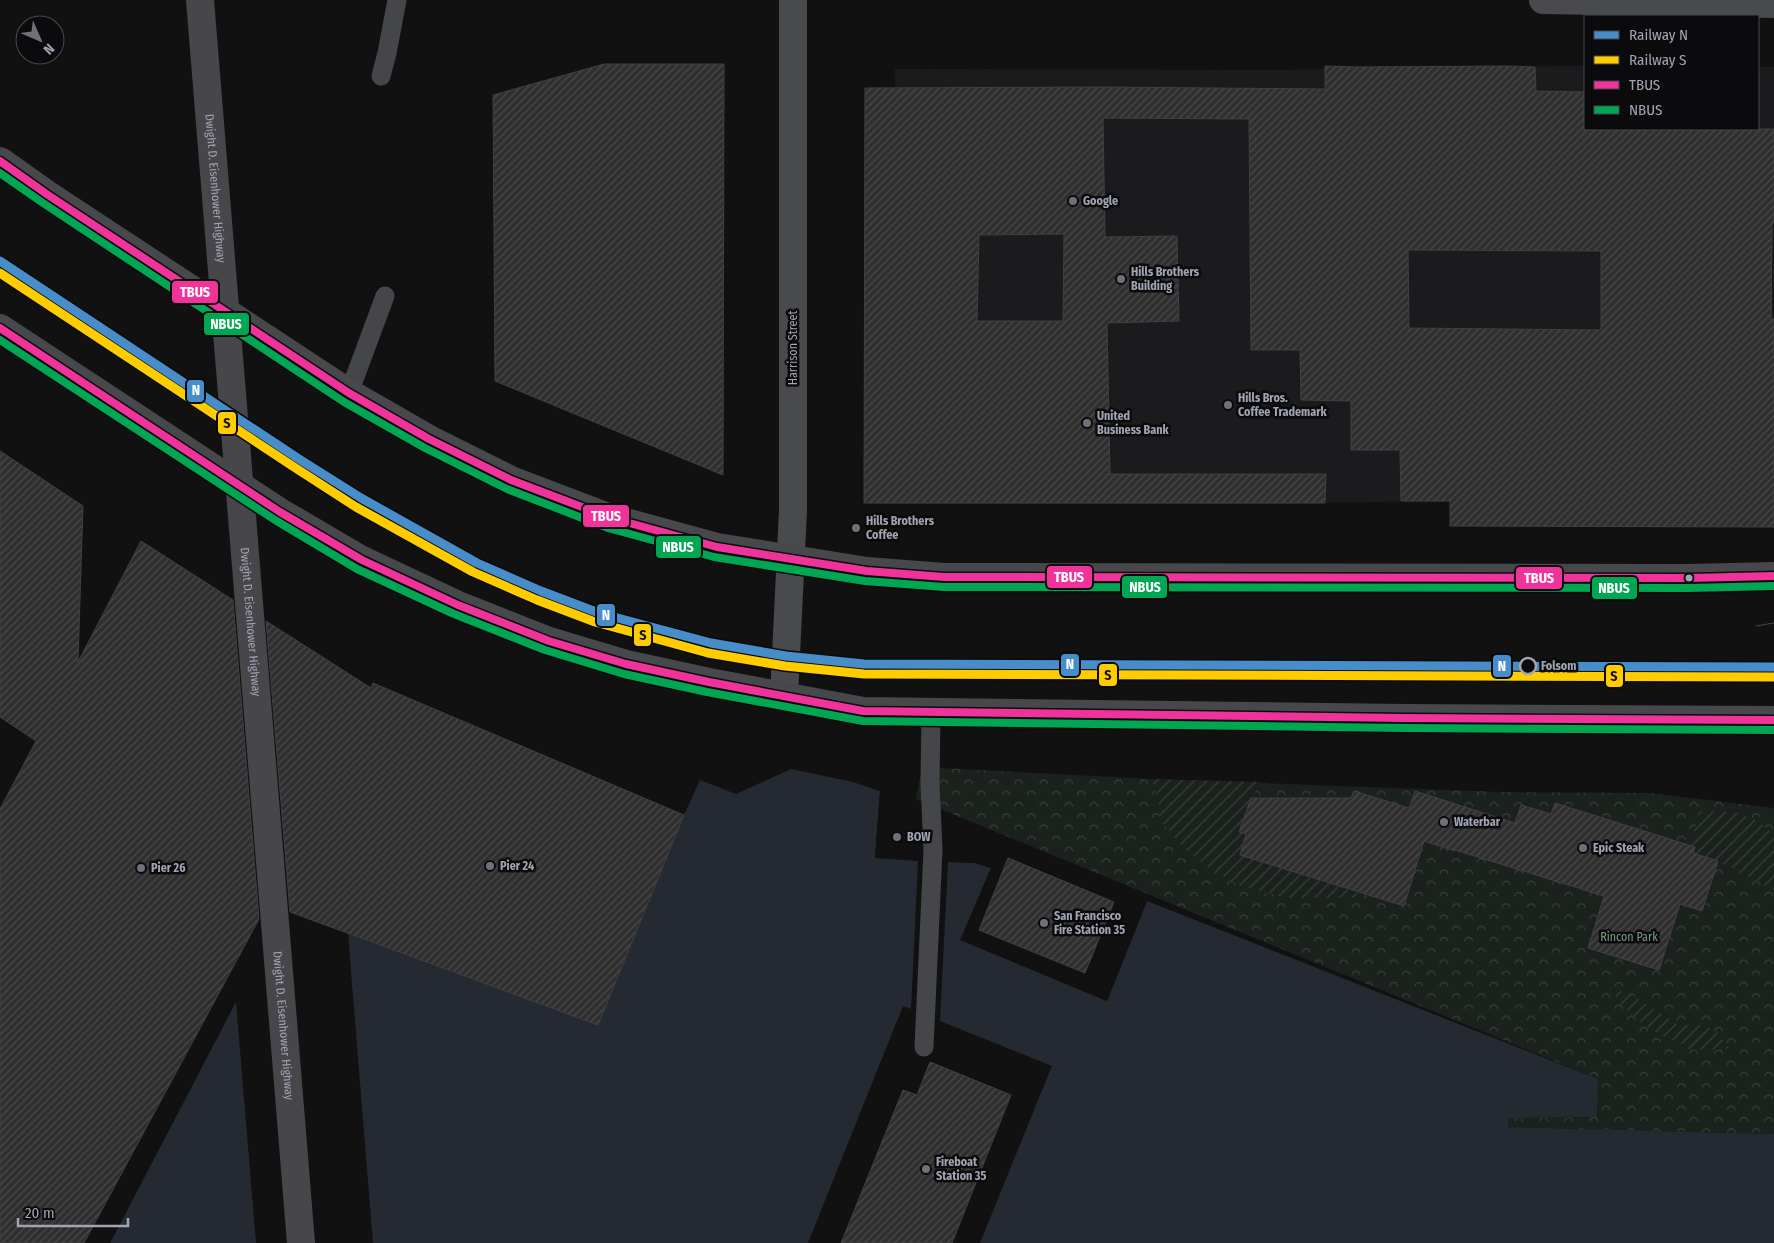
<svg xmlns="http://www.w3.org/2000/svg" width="1774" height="1243" font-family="'Fira Sans Condensed',sans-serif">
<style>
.built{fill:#1b1b1d}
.forest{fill:url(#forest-crowns)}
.garden{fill:url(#garden-furrows)}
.water{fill:#252a32}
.pier{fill:#111}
.building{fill:url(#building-hatch);stroke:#404044;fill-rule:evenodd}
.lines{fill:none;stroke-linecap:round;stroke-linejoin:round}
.lane{stroke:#454649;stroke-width:19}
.secondary{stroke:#494a4d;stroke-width:28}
.primary{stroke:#47484b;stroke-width:28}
.tram{stroke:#46474a;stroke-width:1}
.highway-bridge{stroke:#47474b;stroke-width:28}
.bus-1-casing{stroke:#0b0b0d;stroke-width:11}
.bus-2-casing{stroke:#0b0b0d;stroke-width:11}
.bus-1{stroke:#ef339a;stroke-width:8}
.bus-2{stroke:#00a651;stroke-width:8}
.rail-1-casing{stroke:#0b0b0d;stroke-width:12}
.rail-2-casing{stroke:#0b0b0d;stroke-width:12}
.rail-1{stroke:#468dc9;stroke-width:9}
.rail-2{stroke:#fc0;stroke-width:9}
.poi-dot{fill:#6f717a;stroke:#0b0b0d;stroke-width:2}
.bus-dot{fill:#a1a5b2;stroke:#0b0b0d;stroke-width:2}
.stop-dot{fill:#0b0b0d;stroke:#a1a5b2;stroke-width:2.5}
.labels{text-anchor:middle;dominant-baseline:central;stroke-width:5;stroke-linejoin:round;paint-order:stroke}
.street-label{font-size:12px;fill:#a1a5b2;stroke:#0b0b0d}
.poi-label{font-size:12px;font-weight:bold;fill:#a1a5b2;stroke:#0b0b0d;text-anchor:start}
.stop-label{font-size:12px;font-weight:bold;fill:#a1a5b2;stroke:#0b0b0d;text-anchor:start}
.park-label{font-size:12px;fill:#789d7f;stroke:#0b0b0d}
.line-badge{stroke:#0b0b0d;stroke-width:2}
.badge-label{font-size:14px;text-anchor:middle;font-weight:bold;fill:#fff}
.pale-badge-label{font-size:14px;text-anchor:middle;font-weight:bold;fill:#111}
</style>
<defs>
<pattern id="forest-crowns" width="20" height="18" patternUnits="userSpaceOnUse" patternTransform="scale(1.25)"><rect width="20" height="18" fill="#1b211c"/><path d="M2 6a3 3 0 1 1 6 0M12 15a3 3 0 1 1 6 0" fill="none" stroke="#393e3b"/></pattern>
<pattern id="garden-furrows" width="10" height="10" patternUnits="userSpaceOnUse" patternTransform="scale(1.25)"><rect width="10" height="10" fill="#1b211c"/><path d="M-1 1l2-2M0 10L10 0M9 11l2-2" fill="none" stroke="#393e3b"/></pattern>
<pattern id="building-hatch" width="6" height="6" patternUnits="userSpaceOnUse" patternTransform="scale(1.25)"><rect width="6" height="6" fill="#2f2f30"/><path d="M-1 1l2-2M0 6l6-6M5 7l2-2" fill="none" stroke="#4a4a4c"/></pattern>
</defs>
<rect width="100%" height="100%" fill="#111"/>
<path class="built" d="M 1325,66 L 1354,67 L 1585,66 L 1585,129 L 1758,129 L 1758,67 L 1774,67 L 1774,527 L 1450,526 L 1450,501 L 1224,504 L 864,503 L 865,88 L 895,87 L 895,69 L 1283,70 L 1324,69 Z"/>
<path class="forest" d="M 922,767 L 1152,779 L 1501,792 L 1650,793 L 1774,808 L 1774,1134 L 1508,1127 L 1508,1118 L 1597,1117 L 1598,1079 L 916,799 Z"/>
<path class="garden" d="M 1152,779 L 1261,782 L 1251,798 L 1239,831 L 1246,834 L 1240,855 L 1373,898 L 1287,898 L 1240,886 L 1205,866 L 1181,845 L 1159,819 L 1159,804 Z
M 1699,811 L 1736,812 L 1759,822 L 1774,834 L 1774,890 L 1718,861 L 1693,853 L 1691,846 Z
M 1610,989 L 1626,992 L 1637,998 L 1678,1025 L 1699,1025 L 1709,1028 L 1717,1032 L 1729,1048 L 1716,1050 L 1685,1049 L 1686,1045 C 1653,1036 1630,1017 1610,989 Z"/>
<path class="water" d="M 791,769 L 853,782 L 880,791 L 875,858 L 975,863 L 991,868 L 961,940 L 1107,1001 L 1147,901 L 1598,1079 L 1597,1117 L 1509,1118 L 1508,1127 L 1774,1134 L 1774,1243 L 110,1243 L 284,909 L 303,917 L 684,815 L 700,780 L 736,794 Z"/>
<path class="pier" d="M 880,791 L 882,792 L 877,856 L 975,861 L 994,867 L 964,939 L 1106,998 L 1145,900 L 1147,901 L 1107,1001 L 960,940 L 991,868 L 975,863 L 948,862 L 940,1021 L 1052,1066 L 980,1243 L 808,1243 L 903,1006 L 911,1009 L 918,861 L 875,858 Z
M 684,815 L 598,1025 L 348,934 L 373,1243 L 256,1243 L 236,1002 L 110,1243 L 107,1243 L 282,908 L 285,907 L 303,915 Z"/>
<path class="building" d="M 604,64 L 724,64 L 723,475 L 495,381 L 493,95 Z
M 1325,66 L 1354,67 L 1511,66 L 1535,67 L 1536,91 L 1585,92 L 1585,129 L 1774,129 L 1774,223 L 1772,223 L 1771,319 L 1774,319 L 1774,527 L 1450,526 L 1450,501 L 1401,501 L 1400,450 L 1351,450 L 1351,401 L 1301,400 L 1300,350 L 1251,350 L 1249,119 L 1103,118 L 1105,237 L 1177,236 L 1179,321 L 1107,323 L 1110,474 L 1326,474 L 1325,503 L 864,503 L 865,88 L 1102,87 L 1325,89 ZM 1064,234 L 1063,321 L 977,321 L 979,235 ZM 1408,250 L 1601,251 L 1601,330 L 1409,328 Z
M 0,451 L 83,506 L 78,662 L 141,541 L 233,600 L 259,919 L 84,1243 L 0,1243 L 0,809 L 36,741 L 0,717 Z
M 266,621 L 371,688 L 373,683 L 684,815 L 598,1025 L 290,912 Z
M 1354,791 L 1409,808 L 1415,791 L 1515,823 L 1521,805 L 1551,814 L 1555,803 L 1695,847 L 1693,853 L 1718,861 L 1702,911 L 1680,904 L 1659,970 L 1588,948 L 1604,896 L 1455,850 L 1455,851 L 1424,841 L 1404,906 L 1240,855 L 1246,834 L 1239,832 L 1251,798 L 1351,798 Z
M 1008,858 L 1114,902 L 1085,973 L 979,930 Z
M 930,1062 L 1011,1095 L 952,1243 L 841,1243 L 903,1090 L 917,1095 Z"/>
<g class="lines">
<path class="lane" d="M 381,76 L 387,53 L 397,0
M 349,393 L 385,296
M 924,1047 L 933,850 L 930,783 L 931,711"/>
<path class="secondary" d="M 1543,0 L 1774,4
M 784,696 L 793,510 L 793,0"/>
<path class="primary" d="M 0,161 L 48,195 L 349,393 L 429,439 L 511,480 L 611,518 L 717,547 L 867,571 L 944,577 L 1688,578 L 1774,576
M 0,328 L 280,512 L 362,560 L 458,605 L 549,641 L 626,664 L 709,682 L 863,711 L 1405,718 L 1774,720"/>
<path class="tram" d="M 1756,626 L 1774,623
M 1758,668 L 1774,671"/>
<path class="highway-bridge" id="s1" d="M 200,0 L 301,1243"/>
<g class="bus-1-casing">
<path id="bus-1" d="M 0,161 L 48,195 L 349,393 L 429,439 L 511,480 L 611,518 L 717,547 L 867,571 L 944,577 L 1688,578 L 1774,576
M 0,328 L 280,512 L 362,560 L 458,605 L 549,641 L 626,664 L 709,682 L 863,711 L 1405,718 L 1774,720"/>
</g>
<g class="bus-2-casing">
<path id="bus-2" d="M 0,173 L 43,203 L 344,402 L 425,448 L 507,489 L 608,528 L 714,557 L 865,581 L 944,587 L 1688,588 L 1774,586
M 0,340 L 275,520 L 357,569 L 454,614 L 545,650 L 624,674 L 707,692 L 863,721 L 1405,728 L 1774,730"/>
</g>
<use href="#bus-1" class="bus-1"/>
<use href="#bus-2" class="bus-2"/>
<g class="rail-1-casing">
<path id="rail-1" d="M 0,261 L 299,459 L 361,498 L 477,563 L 541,591 L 599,613 L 711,643 L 786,656 L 864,664 L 1774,667"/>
</g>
<g class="rail-2-casing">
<path id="rail-2" d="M 0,273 L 294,467 L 356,507 L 473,572 L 537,600 L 595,622 L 708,653 L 785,666 L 864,674 L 1774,677"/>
</g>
<use href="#rail-1" class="rail-1"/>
<use href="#rail-2" class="rail-2"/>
</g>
<g class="poi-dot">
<circle cx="1073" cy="201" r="5"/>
<circle cx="1121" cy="279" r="5"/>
<circle cx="1228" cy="405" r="5"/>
<circle cx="1087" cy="423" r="5"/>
<circle cx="856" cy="528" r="5"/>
<circle cx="1444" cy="822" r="5"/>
<circle cx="897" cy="837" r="5"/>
<circle cx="1583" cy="848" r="5"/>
<circle cx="490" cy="866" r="5"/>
<circle cx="141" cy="868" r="5"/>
<circle cx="1044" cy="923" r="5"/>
<circle cx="926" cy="1169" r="5"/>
</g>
<circle class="bus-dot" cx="1689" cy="578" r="4.5"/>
<circle class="stop-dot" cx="1528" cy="666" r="8"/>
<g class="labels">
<g class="street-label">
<text stroke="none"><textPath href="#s1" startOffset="189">Dwight D. Eisenhower Highway</textPath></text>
<text transform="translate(793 348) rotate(-90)">Harrison Street</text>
<text stroke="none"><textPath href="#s1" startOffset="624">Dwight D. Eisenhower Highway</textPath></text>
<text stroke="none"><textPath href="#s1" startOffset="1029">Dwight D. Eisenhower Highway</textPath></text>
</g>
<g class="poi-label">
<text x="1083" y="201">Google</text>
<text x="1131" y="272">Hills Brothers<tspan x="1131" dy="14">Building</tspan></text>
<text x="1238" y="398">Hills Bros.<tspan x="1238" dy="14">Coffee Trademark</tspan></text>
<text x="1097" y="416">United<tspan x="1097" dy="14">Business Bank</tspan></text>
<text x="866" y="521">Hills Brothers<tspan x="866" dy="14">Coffee</tspan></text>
<text x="1454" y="822">Waterbar</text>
<text x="907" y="837">BOW</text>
<text x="1593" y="848">Epic Steak</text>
<text x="500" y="866">Pier 24</text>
<text x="151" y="868">Pier 26</text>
<text x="1054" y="916">San Francisco<tspan x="1054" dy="14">Fire Station 35</tspan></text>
<text x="936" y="1162">Fireboat<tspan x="936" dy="14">Station 35</tspan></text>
</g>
<g class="stop-label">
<text x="1541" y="666">Folsom</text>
</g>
<g class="park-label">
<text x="1629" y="937">Rincon Park</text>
</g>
</g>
<g class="line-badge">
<rect x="171" y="280" width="48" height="24" rx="5" fill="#ef339a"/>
<rect x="203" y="312" width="47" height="24" rx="5" fill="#00a651"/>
<rect x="186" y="379" width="19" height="24" rx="5" fill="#468dc9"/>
<rect x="217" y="411" width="20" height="24" rx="5" fill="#fc0"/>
<rect x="582" y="504" width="48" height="24" rx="5" fill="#ef339a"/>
<rect x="655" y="535" width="47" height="24" rx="5" fill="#00a651"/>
<rect x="1046" y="565" width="47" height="24" rx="5" fill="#ef339a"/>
<rect x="1515" y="566" width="48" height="24" rx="5" fill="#ef339a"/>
<rect x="1121" y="575" width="47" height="24" rx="5" fill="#00a651"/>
<rect x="1591" y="576" width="47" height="24" rx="5" fill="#00a651"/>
<rect x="596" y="603" width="20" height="24" rx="5" fill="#468dc9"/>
<rect x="633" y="623" width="19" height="24" rx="5" fill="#fc0"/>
<rect x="1060" y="653" width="20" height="24" rx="5" fill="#468dc9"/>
<rect x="1492" y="654" width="20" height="24" rx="5" fill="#468dc9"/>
<rect x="1098" y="663" width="20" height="24" rx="5" fill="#fc0"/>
<rect x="1605" y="664" width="19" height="24" rx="5" fill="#fc0"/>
</g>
<g class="badge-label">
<text x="195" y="297">TBUS</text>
<text x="226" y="329">NBUS</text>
<text x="196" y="395">N</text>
<text x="606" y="521">TBUS</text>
<text x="678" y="552">NBUS</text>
<text x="1069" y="582">TBUS</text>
<text x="1539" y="583">TBUS</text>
<text x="1145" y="592">NBUS</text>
<text x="1614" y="593">NBUS</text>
<text x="606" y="620">N</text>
<text x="1070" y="669">N</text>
<text x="1502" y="671">N</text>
</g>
<g class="pale-badge-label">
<text x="227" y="428">S</text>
<text x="643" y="640">S</text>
<text x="1108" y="680">S</text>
<text x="1614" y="681">S</text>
</g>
<rect x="1584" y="15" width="175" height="115" fill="#0b0b0d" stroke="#47494f"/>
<rect x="1594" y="31" width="25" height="8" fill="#468dc9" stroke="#47494f"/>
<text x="1629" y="40" font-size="15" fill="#a1a5b2">Railway N</text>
<rect x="1594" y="56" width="25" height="8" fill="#ffcc00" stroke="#47494f"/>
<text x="1629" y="65" font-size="15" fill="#a1a5b2">Railway S</text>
<rect x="1594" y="81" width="25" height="8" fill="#ef339a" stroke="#47494f"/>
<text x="1629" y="90" font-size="15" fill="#a1a5b2">TBUS</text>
<rect x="1594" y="106" width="25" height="8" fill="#00a651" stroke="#47494f"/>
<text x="1629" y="115" font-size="15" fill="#a1a5b2">NBUS</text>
<g transform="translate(40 40) rotate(135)"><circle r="24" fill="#0b0b0d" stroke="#47494f"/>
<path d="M0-4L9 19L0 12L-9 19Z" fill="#6f717a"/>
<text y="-8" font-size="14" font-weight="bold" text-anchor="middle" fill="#a1a5b2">N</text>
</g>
<path d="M18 1218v8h110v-8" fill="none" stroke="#a1a5b2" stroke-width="2.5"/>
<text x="25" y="1218" font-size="15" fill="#a1a5b2" stroke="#0b0b0d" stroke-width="4" paint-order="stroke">20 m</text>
</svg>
